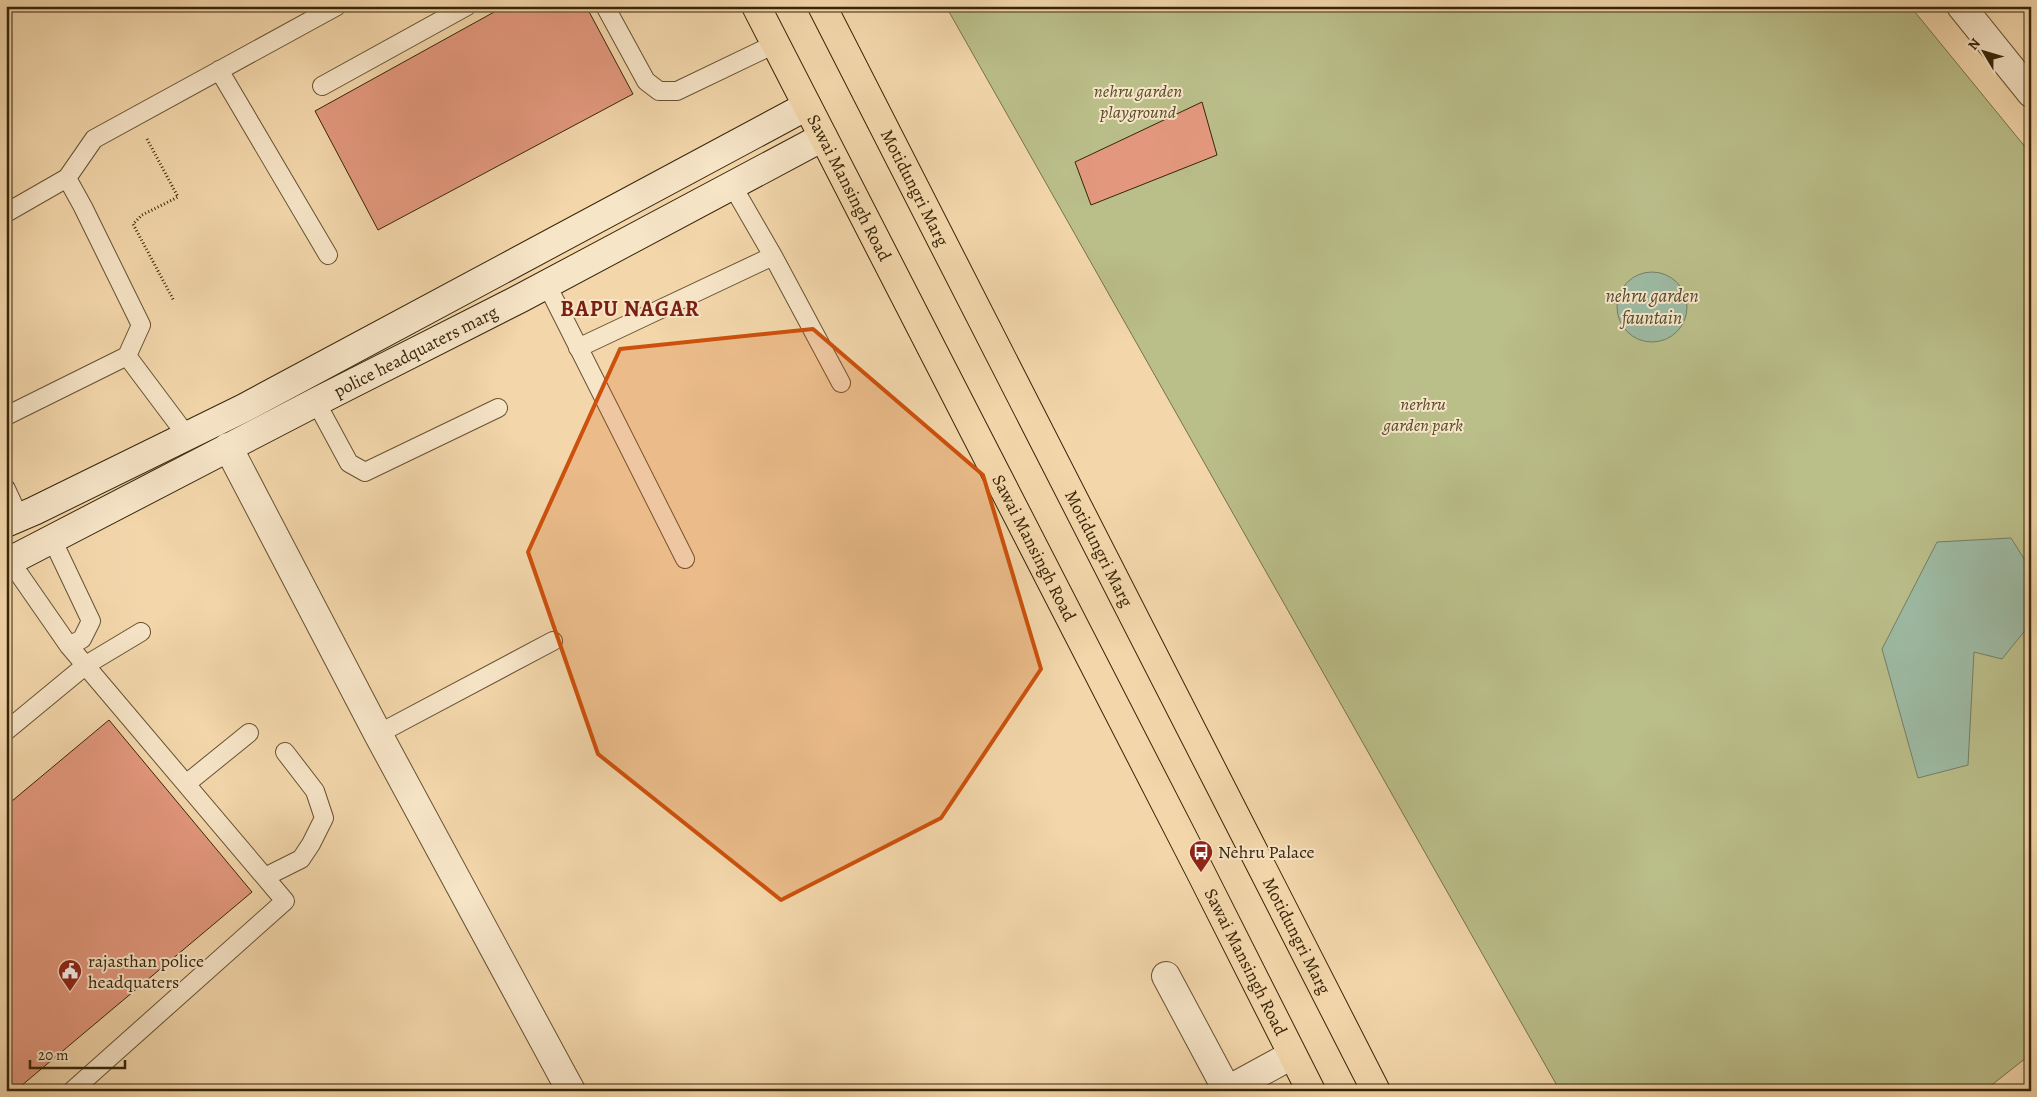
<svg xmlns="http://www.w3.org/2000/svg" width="2037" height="1097" font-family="Alegreya,serif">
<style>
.green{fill:#babe89;stroke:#787249}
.water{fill:#9dbaa3;stroke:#747e65}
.building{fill:#e3987d;stroke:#372509}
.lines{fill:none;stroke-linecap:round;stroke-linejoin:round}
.lane-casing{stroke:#665232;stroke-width:20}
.street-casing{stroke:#665232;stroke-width:30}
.secondary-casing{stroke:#372509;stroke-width:30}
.primary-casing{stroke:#372509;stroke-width:30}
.path{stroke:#372509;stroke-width:3;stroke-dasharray:1 2.5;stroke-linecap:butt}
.lane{stroke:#f7e5c8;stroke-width:18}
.street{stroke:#f7e5c8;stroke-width:28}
.secondary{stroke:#f7e5c8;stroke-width:28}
.primary{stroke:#f3d7ab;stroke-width:28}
.marked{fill:#cd510c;fill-opacity:0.2;stroke:#cd510c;stroke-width:4;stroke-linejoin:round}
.labels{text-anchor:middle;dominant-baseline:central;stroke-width:4;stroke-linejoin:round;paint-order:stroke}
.park-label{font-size:18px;font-style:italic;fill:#584b29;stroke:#f7e5c8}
.street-label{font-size:18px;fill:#372509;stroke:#f7e5c8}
.poi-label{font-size:18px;fill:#372509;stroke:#f7e5c8;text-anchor:start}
.water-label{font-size:19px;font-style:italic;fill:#504a30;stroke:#f7e5c8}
.district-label{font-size:22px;font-weight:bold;letter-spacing:1px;fill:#7a1f14;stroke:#f7e5c8}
</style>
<rect width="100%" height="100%" fill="#f3d7ab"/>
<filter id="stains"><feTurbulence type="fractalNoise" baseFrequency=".004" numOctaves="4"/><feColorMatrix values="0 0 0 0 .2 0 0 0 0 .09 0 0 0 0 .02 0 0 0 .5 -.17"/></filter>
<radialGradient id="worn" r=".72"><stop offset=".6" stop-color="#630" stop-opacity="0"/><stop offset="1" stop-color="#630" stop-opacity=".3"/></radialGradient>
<path class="green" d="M 954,6 L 1910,6 L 2031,154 L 2031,1054 L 1984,1091 L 1560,1091 L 948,10 Z"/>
<path class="water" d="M1617 307a35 35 0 1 1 70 0a35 35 0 1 1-70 0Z
M 2011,538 L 2031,570 L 2031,623 L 2002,659 L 1974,652 L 1968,765 L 1918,778 L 1882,649 L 1937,542 Z"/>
<path class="building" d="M 505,6 L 586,6 L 633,94 L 378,230 L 315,111 Z
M 1202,102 L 1217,155 L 1091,205 L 1075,162 Z
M 109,720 L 252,892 L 15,1091 L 6,1091 L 6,806 Z"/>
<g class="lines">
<g class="lane-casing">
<path id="lane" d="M 605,6 L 646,81 L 659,91 L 677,91 L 775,44
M 219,70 L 328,255
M 322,86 L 467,6
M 732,185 L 773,256 L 841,383
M 6,213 L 67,178
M 547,285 L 685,559
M 578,348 L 773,256
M 127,356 L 187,436
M 316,402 L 349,463 L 365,472 L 498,408
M 6,416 L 127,356 L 141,325 L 83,207 L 67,178 L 94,139 L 337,6
M 6,489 L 19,517
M 52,539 L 91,621 L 82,639 L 69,646
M 10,561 L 69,646 L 285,901 L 72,1091
M 6,731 L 86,665 L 141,632
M 378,734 L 553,641
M 186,784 L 249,733
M 265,877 L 301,859 L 311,844 L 324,818 L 315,791 L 285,752"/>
</g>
<g class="street-casing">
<path id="street" d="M 1961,6 L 2031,93
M 228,447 L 378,734 L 571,1091
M 1166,976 L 1227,1090
M 1226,1091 L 1292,1055"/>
</g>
<g class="secondary-casing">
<g id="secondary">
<path d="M 6,523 L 34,511 L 244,408 L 807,106"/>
<path id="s1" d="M 6,563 L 316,402 L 521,298 L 823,137"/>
</g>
</g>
<g class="primary-casing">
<g id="primary">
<path id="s2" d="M 756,6 L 1201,873 L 1311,1091"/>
<path id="s3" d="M 822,6 L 1376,1091"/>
</g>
</g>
<path class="path" d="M 147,139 L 178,197 L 142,215 L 133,224 L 174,301"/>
<use href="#lane" class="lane"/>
<use href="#street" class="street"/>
<use href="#secondary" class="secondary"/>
<use href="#primary" class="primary"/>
</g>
<path class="marked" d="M 813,329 L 983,475 L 1041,669 L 941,818 L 781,900 L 598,754 L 528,552 L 620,349 Z"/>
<defs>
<g id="bus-pin" transform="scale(1.25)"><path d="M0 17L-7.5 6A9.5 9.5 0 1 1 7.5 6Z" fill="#8f2418" stroke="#f7e5c8"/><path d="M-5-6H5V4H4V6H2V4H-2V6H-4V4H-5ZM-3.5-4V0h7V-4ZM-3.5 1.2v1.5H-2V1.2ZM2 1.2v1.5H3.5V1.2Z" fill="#fff"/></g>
<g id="civic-pin" transform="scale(1.25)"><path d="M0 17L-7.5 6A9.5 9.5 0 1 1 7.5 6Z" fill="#8f2418" stroke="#f7e5c8"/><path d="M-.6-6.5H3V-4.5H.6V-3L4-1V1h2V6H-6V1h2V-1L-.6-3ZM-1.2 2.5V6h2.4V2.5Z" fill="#fff"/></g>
</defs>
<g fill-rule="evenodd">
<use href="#bus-pin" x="1201" y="852"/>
<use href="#civic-pin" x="70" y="971"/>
</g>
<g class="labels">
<g class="park-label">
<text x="1138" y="91">nehru garden<tspan x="1138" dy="21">playground</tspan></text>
<text x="1423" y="404">nerhru<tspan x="1423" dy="21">garden park</tspan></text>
</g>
<g class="street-label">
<text stroke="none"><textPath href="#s2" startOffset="204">Sawai Mansingh Road</textPath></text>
<text stroke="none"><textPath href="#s3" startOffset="204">Motidungri Marg</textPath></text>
<text stroke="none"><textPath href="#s1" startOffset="461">police headquaters marg</textPath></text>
<text stroke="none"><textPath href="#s2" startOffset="609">Sawai Mansingh Road</textPath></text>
<text stroke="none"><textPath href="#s3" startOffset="609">Motidungri Marg</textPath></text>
<text stroke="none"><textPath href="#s3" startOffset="1044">Motidungri Marg</textPath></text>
<text stroke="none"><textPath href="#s2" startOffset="1074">Sawai Mansingh Road</textPath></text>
</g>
<g class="poi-label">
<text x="1218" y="852">Nehru Palace</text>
<text x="88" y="961">rajasthan police<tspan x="88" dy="21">headquaters</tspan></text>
</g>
<g class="water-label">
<text x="1652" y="296">nehru garden<tspan x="1652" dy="22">fauntain</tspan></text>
</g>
<g class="district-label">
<text x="630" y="309">BAPU NAGAR</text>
</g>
</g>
<rect width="2037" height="1097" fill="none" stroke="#f3d7ab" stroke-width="25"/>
<rect x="8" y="8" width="2022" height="1082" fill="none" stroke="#372509" stroke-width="2.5"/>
<rect x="12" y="12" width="2012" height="1072" fill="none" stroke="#372509"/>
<g transform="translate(1984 52) rotate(308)" stroke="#f7e5c8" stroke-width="4" paint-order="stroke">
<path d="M0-4L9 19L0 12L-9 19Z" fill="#372509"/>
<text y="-8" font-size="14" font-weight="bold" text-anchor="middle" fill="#372509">N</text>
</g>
<path d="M30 1060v8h95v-8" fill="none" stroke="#372509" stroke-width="2.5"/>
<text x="38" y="1060" font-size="15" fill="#372509" stroke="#f7e5c8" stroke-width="4" paint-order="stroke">20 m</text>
<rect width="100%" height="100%" filter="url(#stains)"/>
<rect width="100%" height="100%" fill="url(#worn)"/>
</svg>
